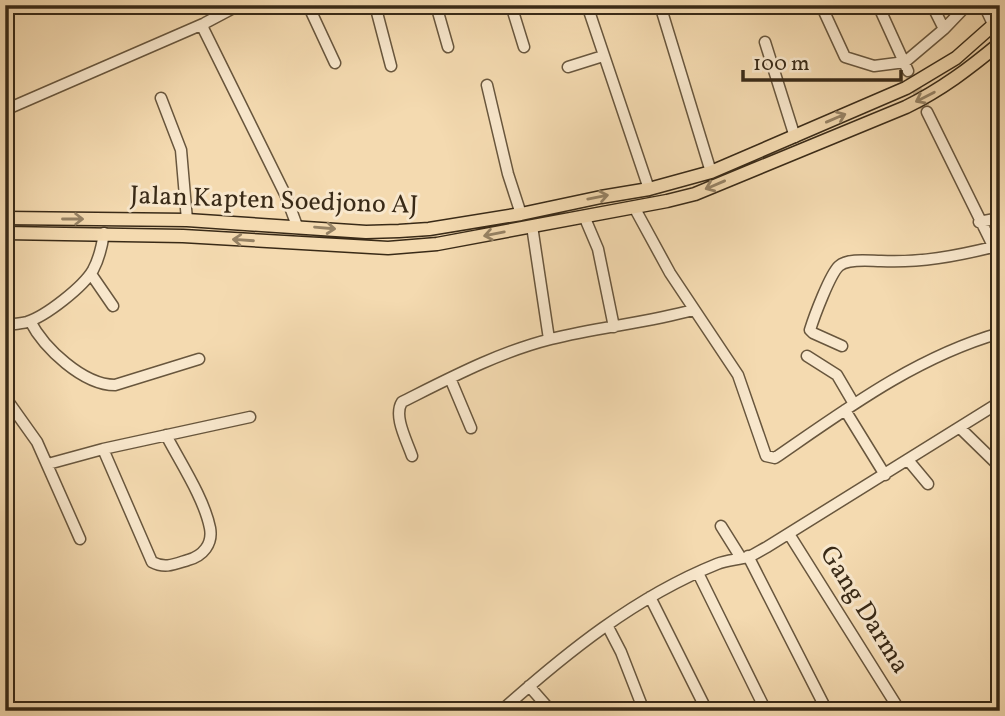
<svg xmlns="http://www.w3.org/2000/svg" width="1005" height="716" font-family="Vollkorn,serif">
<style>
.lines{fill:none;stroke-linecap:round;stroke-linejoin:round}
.minor-tunnel{stroke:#cfb791;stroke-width:10;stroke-dasharray:10 5;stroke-linecap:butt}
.minor-casing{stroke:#68563d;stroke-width:13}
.major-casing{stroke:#392a17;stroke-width:15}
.minor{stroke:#f8e7cc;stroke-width:10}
.major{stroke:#f4dab0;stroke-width:12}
.oneway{stroke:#968264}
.labels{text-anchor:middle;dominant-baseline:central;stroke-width:6;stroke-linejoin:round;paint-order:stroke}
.street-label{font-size:26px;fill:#392a17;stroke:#f8e7cc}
</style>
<rect width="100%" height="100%" fill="#f4dab0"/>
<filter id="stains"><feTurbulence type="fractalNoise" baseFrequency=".00286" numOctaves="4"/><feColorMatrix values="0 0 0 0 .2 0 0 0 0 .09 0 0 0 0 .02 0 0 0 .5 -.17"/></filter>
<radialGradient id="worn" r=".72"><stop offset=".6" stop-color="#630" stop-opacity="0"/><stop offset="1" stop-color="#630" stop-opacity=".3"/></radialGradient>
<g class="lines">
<path class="minor-tunnel" d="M 908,71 L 927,112"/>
<g class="minor-casing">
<path id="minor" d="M 239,5 L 205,23 L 203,28 L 286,196 L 297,226
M 308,5 L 335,63
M 375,5 L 391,66
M 436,5 L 448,47
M 511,5 L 524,47
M 587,5 L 649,189
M 660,5 L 711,172
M 821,5 L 845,57 L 874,66 L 905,62 L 944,29 L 967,5
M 878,5 L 908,71
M 932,5 L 944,29
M 984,5 L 993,24
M 765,42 L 795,137
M 568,67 L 603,56
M 487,85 L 508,174 L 521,214
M 161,98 L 181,150 L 187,220
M 5,110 L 203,24
M 927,112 L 1000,260
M 634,207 L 670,273 L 738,375 L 766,456 L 775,458 C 846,409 916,357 1000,333
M 584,216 L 598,249 L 614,327
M 979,222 L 1000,218
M 532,226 L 549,339
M 91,274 L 113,306
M 30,321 C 44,348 83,385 115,385 L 199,359
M 5,325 C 12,324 20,324 27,322 C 46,316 83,287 93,270 C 99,259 102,246 104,233
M 842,346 L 813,333 L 810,330 C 814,317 830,274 839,266 C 848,258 870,261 881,261 C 920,263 956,256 993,247
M 807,356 L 837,375 L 854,404
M 450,378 L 471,428
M 5,397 L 37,442 L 80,539
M 845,410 L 885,475
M 960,428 L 1000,467
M 103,449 L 152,562 C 165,569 175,564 188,560 C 203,556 213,544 210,528 C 204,498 180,462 166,435
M 412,456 C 407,441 393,416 402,402 C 450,378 499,352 551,339 C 598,327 646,323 693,310
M 908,460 L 928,484
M 48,464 L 103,449 L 250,417
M 721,526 L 741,558
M 789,534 L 900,711
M 748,556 L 827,711
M 698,573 L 766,711
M 650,597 L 707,711
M 607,625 L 621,652 L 644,711
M 529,686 L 551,711
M 501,711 C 566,653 635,597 717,564 C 727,560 737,560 748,557 C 754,555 761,550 767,547 L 1000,402"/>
</g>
<g class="major-casing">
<path id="major" d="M 5,218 L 187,220 L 366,232 L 399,231 L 429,229 L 521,214 L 601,197 L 649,189 L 711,172 L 906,88 L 956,58 L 1000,19
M 5,233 L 183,236 L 388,248 L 437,244 L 667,201 L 695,194 L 906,107 C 941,90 970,68 1000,43"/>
</g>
<use href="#minor" class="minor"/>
<use href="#major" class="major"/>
</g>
<defs><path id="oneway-shaft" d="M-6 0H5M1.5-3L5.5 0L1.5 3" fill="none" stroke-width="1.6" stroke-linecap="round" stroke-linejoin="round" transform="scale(1.75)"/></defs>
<g class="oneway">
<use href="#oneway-shaft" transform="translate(925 97) rotate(153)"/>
<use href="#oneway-shaft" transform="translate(836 118) rotate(-23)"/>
<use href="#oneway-shaft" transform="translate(715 185) rotate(157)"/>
<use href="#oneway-shaft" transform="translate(598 197) rotate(-11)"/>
<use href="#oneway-shaft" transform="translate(73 219)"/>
<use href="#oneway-shaft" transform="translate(325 228) rotate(5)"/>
<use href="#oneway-shaft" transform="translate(494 234) rotate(169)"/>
<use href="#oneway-shaft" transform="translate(243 240) rotate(-176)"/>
</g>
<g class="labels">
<g class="street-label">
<text transform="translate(274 201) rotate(2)">Jalan Kapten Soedjono AJ</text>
<text transform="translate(864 610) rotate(58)">Gang Darma</text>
</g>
</g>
<rect width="1005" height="716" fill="none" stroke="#f4dab0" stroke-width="28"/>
<rect x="7" y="7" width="991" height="702" fill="none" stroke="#392a17" stroke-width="3.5"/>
<rect x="14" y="14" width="977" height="688" fill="none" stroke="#392a17" stroke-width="2"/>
<path d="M743 70v10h158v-10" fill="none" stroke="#392a17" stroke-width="3.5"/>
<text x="753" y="70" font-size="21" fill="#392a17" stroke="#f8e7cc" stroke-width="5" paint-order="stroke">100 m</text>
<rect width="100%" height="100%" filter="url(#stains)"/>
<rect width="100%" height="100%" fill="url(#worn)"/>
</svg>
